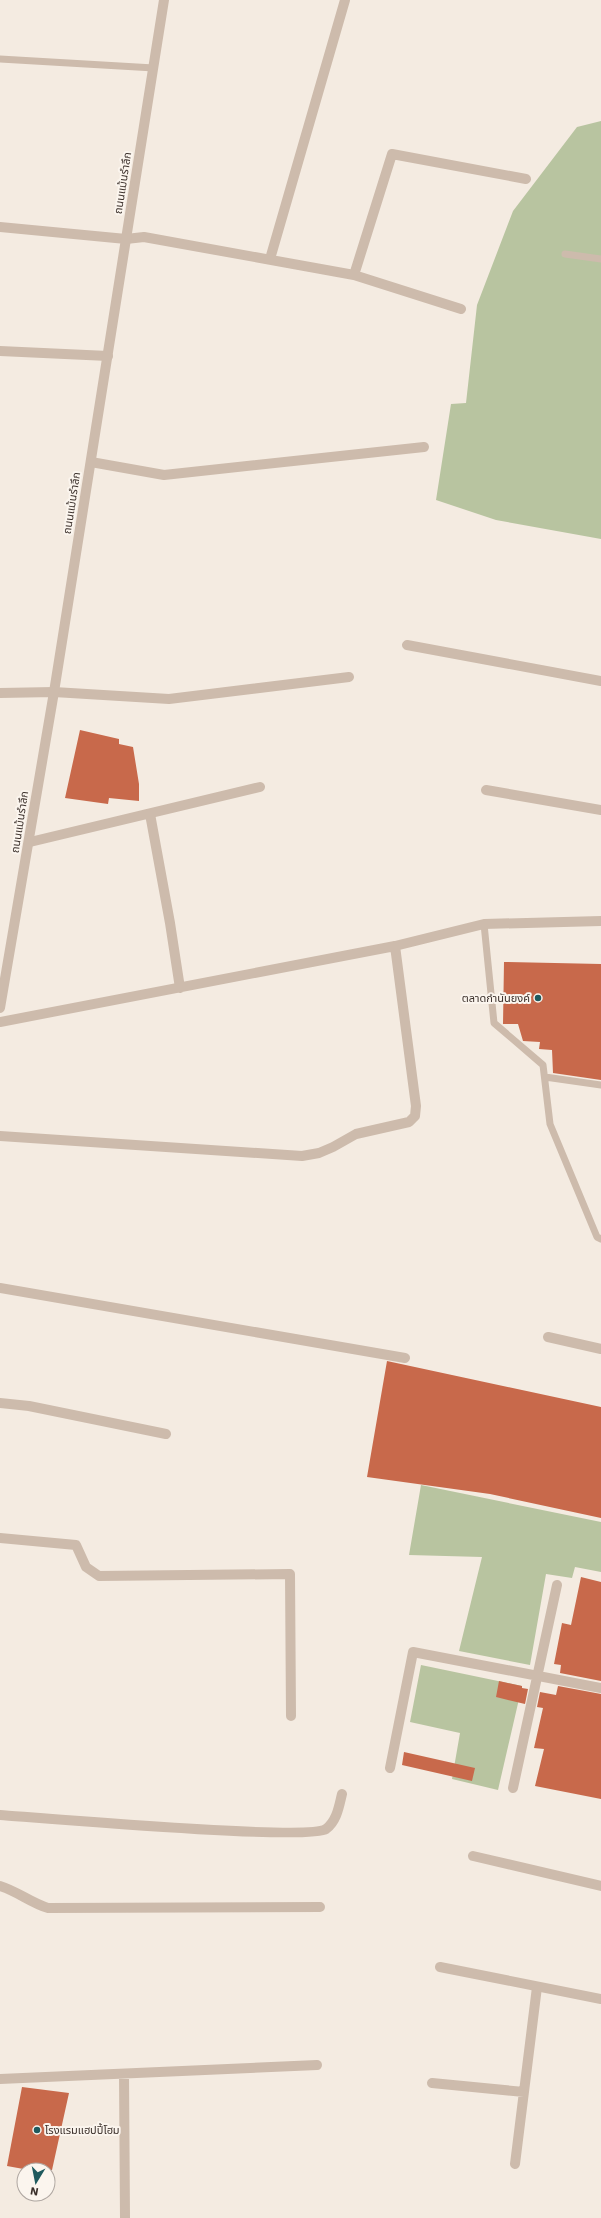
<svg xmlns="http://www.w3.org/2000/svg" width="601" height="2218" font-family="'Work Sans','Noto Sans Thai',sans-serif">
<style>
.green{fill:#b8c4a0}
.building{fill:#c8694b}
.lines{fill:none;stroke-linecap:round;stroke-linejoin:round}
.service{stroke:#cdbbac;stroke-width:7}
.minor{stroke:#cdbbac;stroke-width:10}
.tertiary{stroke:#cdbbac;stroke-width:10}
.poi-dot{fill:#1f5a5e;stroke:#fbf5ee;stroke-width:1.5}
.labels{text-anchor:middle;dominant-baseline:central;stroke-width:4;stroke-linejoin:round;paint-order:stroke}
.street-label{font-size:11px;fill:#3b302b;stroke:#fbf5ee}
.poi-label{font-size:11px;fill:#3b302b;stroke:#fbf5ee;text-anchor:end}
</style>
<rect width="100%" height="100%" fill="#f4ebe1"/>
<path class="green" d="M 601,121 L 601,539 L 496,520 L 436,500 L 451,404 L 466,403 L 477,305 L 513,211 L 577,127 Z
M 421,1485 L 601,1522 L 601,1572 L 575,1567 L 572,1578 L 546,1574 L 530,1665 L 459,1651 L 482,1557 L 409,1555 Z
M 421,1665 L 522,1686 L 498,1790 L 452,1779 L 460,1733 L 410,1722 Z"/>
<path class="building" d="M 80,730 L 119,739 L 119,744 L 133,747 L 139,784 L 139,801 L 109,798 L 108,804 L 65,798 Z
M 504,962 L 601,964 L 601,1080 L 553,1073 L 552,1050 L 539,1049 L 540,1042 L 523,1041 L 518,1024 L 503,1024 Z
M 387,1361 L 601,1407 L 601,1518 L 490,1494 L 367,1477 Z
M 581,1577 L 601,1582 L 601,1681 L 560,1673 L 561,1665 L 554,1664 L 562,1623 L 571,1625 Z
M 499,1681 L 522,1686 L 522,1688 L 528,1689 L 525,1704 L 496,1697 Z
M 558,1686 L 601,1694 L 601,1799 L 535,1786 L 544,1749 L 534,1748 L 543,1708 L 537,1707 L 540,1692 L 556,1695 Z
M 404,1752 L 475,1768 L 472,1781 L 402,1765 Z
M 22,2087 L 69,2093 L 52,2170 L 29,2170 L 7,2166 Z"/>
<g class="lines">
<path class="service" d="M 0,59 L 154,68
M 565,254 L 601,259
M 484,924 L 494,1023 L 543,1065 L 550,1124 L 597,1237 L 601,1239
M 545,1077 L 601,1085"/>
<path class="minor" d="M 0,227 L 126,239 L 144,237 L 354,275 L 461,309
M 270,259 L 345,0
M 354,275 L 392,154 L 526,179
M 0,351 L 108,356
M 91,462 L 164,475 L 424,447
M 407,645 L 601,681
M 0,693 L 54,692 L 169,699 L 349,677
M 486,790 L 601,810
M 150,814 L 170,923 L 180,988
M 30,842 L 260,787
M 0,1022 L 395,946 L 484,924 L 601,921
M 0,1136 L 302,1156 L 319,1153 L 333,1147 L 356,1134 L 409,1122 L 415,1116 L 416,1106 L 395,946
M 0,1288 L 405,1358
M 548,1337 L 601,1349
M 0,1403 L 29,1406 L 166,1434
M 0,1538 L 76,1545 L 86,1567 L 99,1576 L 290,1574 L 291,1716
M 390,1768 L 413,1652 L 601,1688
M 513,1788 L 557,1585
M 0,1815 C 41,1818 308,1841 326,1829 C 337,1821 339,1806 342,1794
M 473,1856 L 601,1886
M 0,1886 C 17,1891 31,1903 48,1908 L 320,1907
M 440,1967 L 601,1999
M 124,2074 L 125,2218
M 0,2079 L 317,2065
M 432,2083 L 524,2092
M 515,2164 L 537,1987"/>
<path class="tertiary" d="M 0,1008 L 54,692 L 164,0"/>
</g>
<g class="poi-dot">
<circle cx="538" cy="998" r="4"/>
<circle cx="37" cy="2130" r="4"/>
</g>
<g class="labels">
<g class="street-label">
<text transform="translate(123 183) rotate(-81)">ถนนแม้นรำลึก</text>
<text transform="translate(72 503) rotate(-81)">ถนนแม้นรำลึก</text>
<text transform="translate(20 822) rotate(-81)">ถนนแม้นรำลึก</text>
</g>
<g class="poi-label">
<text x="530" y="998">ตลาดกำนันยงค์</text>
<text x="45" y="2130" text-anchor="start">โรงแรมแฮปปี้โฮม</text>
</g>
</g>
<g transform="translate(36 2182) rotate(190)"><circle r="19" fill="#fbf5ee" stroke="#aea6a0"/>
<path d="M0-3L7 15L0 10L-7 15Z" fill="#1f5a5e"/>
<text y="-6" font-size="11" font-weight="bold" text-anchor="middle" fill="#3b302b">N</text>
</g>
</svg>
